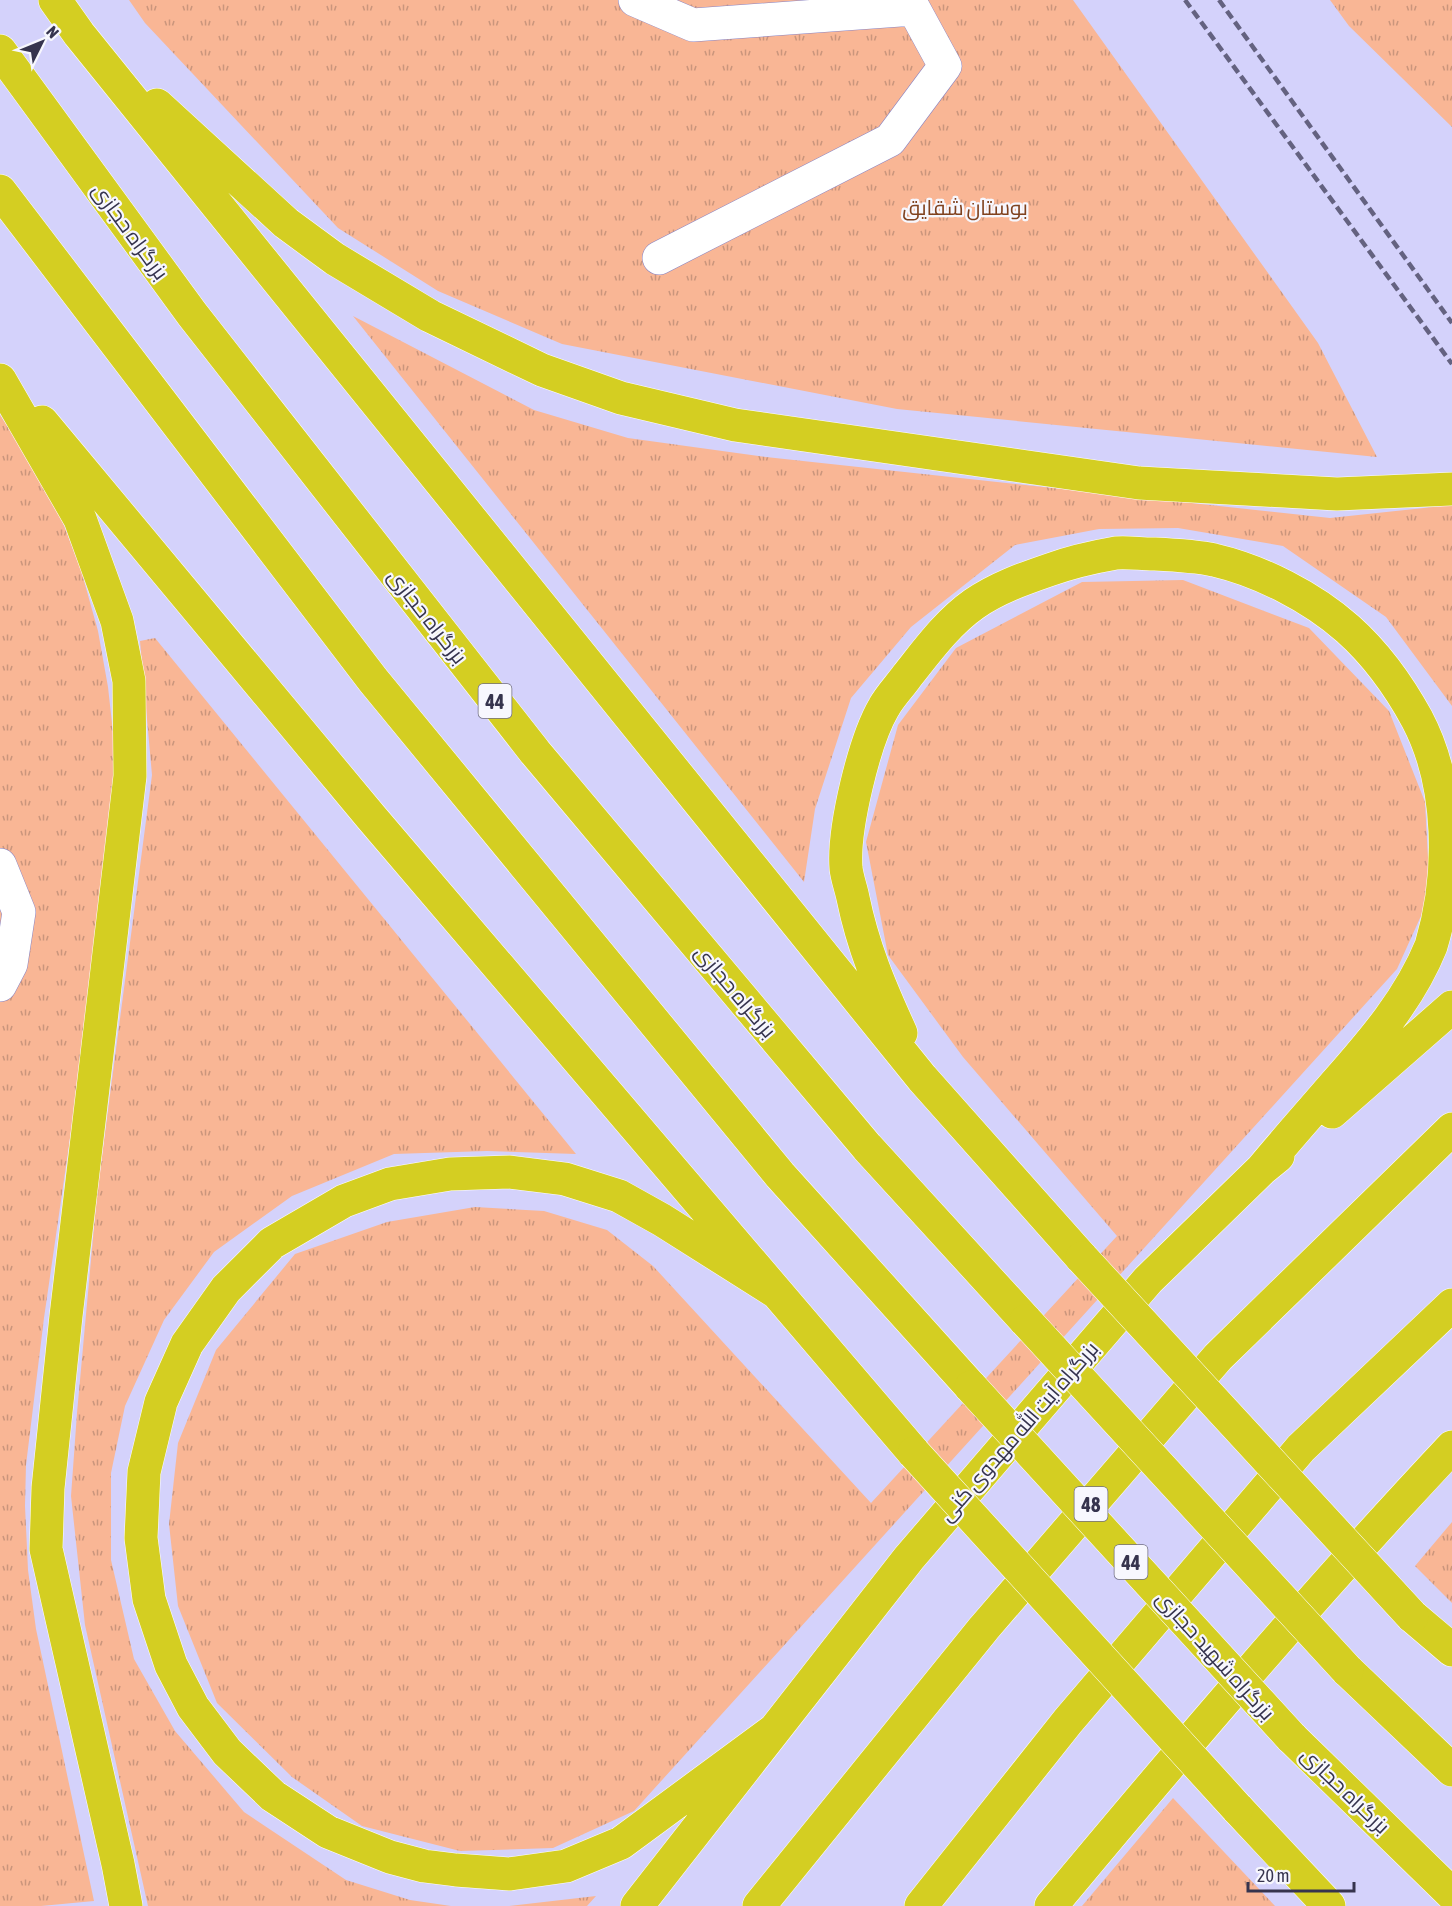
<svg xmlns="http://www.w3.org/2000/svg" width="1452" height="1906" font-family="'Asap Condensed',Cairo,sans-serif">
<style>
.grass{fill:url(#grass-tufts)}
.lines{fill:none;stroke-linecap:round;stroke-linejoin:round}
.minor-casing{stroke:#8983c2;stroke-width:34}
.highway-casing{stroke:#fff;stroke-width:34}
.minor{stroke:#fff;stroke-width:33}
.highway{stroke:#d4ce22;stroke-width:33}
.rail{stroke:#646280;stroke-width:4.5;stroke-dasharray:9 4.5;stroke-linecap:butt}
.highway-bridge-casing{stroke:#fff;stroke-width:34;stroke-linecap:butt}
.highway-bridge{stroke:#d4ce22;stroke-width:33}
.labels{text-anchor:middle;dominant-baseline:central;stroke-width:4.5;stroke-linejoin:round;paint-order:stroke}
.shield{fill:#f7f7fe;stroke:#706e83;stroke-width:1.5}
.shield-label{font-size:20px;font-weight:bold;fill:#36344e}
.park-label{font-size:21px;fill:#80421f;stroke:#f7f7fe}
.street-label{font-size:21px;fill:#36344e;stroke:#f7f7fe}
</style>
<defs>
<pattern id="grass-tufts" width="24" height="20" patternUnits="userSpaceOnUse" patternTransform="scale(1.5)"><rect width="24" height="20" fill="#f9b695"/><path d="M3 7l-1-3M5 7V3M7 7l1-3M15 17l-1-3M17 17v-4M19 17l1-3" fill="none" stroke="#ca957c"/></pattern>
</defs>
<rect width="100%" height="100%" fill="#d4d2fb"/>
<path class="grass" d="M 129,0 L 1073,0 L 1318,343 L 1377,457 L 897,409 L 562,344 L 438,291 L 338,228 L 145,23 Z
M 1330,0 L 1452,0 L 1452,127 L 1349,26 Z
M 353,316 L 534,410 L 628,438 L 766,457 L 1330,518 L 1452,505 L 1452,706 L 1386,617 L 1283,546 L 1178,528 L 1099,529 L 1015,545 L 911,627 L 851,698 L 815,809 L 804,882 Z
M 0,415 L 35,467 L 63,523 L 81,570 L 98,631 L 108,687 L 114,741 L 113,804 L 78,1083 L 44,1318 L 26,1465 L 25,1506 L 28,1570 L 36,1629 L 94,1901 L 41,1906 L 0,1906 Z
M 1183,580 L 1309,628 L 1389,711 L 1425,802 L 1430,896 L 1397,969 L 634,1811 L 553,1848 L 460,1851 L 362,1826 L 292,1777 L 217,1703 L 178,1606 L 169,1524 L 178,1443 L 216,1350 L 295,1254 L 387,1222 L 475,1207 L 544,1211 L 607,1230 L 653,1266 L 871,1503 L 1117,1236 L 963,1057 L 888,955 L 866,842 L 898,725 L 956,648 L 1082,582 Z
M 155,638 L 576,1154 L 487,1151 L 394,1154 L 292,1196 L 214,1252 L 164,1320 L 125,1406 L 111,1473 L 111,1560 L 134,1659 L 175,1731 L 244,1812 L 346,1880 L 410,1900 L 451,1906 L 148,1906 L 85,1625 L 71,1496 L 77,1413 L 97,1194 L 152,775 L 140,641 Z
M 1452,1522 L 1452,1603 L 1415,1566 Z
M 1173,1798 L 1275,1906 L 1082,1906 Z
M 596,1896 L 587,1906 L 509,1906 Z"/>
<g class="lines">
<g class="minor-casing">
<path id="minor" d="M 635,0 L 693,25 L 914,9 L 945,66 L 890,140 L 659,258
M 0,865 L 19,912 L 11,964 L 0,985"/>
</g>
<g class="highway-casing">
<path id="highway" d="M 55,0 L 79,34 L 922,1078 L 1082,1258
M 0,51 L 192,314 L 535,752 L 867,1147 L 1026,1321
M 157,105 L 286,223 L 335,259 L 430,316 L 542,370 L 621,398 L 735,425 L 1139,483 L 1337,494 L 1452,489
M 0,191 L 373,680 L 780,1175 L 971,1387
M 0,380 L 80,519 L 117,621 L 129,681 L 130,776 L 66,1316 L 48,1488 L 46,1549 L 118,1864 L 126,1906
M 42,422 L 371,817 L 914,1453
M 901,1033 C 880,987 863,947 853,898 C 851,888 847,878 846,868 C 843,829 864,741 884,707 C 890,696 900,686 907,676 C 927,651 947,623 974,604 C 997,588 1023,579 1049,570 C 1071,562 1093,557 1116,553 C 1128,552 1141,554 1153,554 C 1173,555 1195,556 1214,560 C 1261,571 1312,597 1348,629 C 1376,654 1399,686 1417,719 C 1452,785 1452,876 1431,946 C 1410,998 1373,1041 1336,1083 C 1311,1112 1286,1140 1262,1169
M 1332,1112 L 1452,1007
M 1412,1616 L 1452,1650
M 1347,1670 L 1452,1770
M 773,1731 L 621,1843 L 566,1866 L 510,1874 L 456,1870 L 424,1866 L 390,1857 L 328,1832 L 273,1796 L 227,1752 L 193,1707 L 171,1665 L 149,1599 L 141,1538 L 144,1472 L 161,1402 L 187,1344 L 226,1289 L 272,1243 L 344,1201 L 390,1184 L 450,1174 L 510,1172 L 565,1179 L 619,1196 L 662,1220 L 776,1292
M 1291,1737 L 1452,1894
M 1237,1808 L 1329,1906
M 637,1906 L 909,1558 L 1148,1280 L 1262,1169 L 1278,1156
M 759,1906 L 984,1628 L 1218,1357 L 1452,1129
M 921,1906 L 1068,1721 L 1301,1448 L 1452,1305
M 1051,1906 C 1181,1750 1313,1595 1452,1447"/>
</g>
<use href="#minor" class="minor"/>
<use href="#highway" class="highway"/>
<path class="rail" d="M 1185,0 L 1452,364
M 1219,0 L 1452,323"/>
<g class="highway-bridge-casing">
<path id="highway-bridge" d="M 1082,1258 L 1412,1616
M 1026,1321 L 1347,1670
M 971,1387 L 1291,1737
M 914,1453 L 1237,1808"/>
</g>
<use href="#highway-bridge" class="highway-bridge"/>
</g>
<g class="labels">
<g class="shield">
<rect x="478.5" y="684" width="33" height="34" rx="4.5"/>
<rect x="1074.5" y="1487" width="33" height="34" rx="4.5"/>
<rect x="1114.5" y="1545" width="33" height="34" rx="4.5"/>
</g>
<g class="shield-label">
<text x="495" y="701">44</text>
<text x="1091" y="1504">48</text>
<text x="1131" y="1562">44</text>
</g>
<g class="park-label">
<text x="965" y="207">بوستان شقایق</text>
</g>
<g class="street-label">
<text transform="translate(131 231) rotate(54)">بزرگراه حجازی</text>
<text transform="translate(428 616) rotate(52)">بزرگراه حجازی</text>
<text transform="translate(736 991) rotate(50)">بزرگراه حجازی</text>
<text transform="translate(1018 1431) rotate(-49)">بزرگراه آیت الله مهدوی کنی</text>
<text transform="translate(1216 1655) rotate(48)">بزرگراه شهید حجازی</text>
<text transform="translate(1346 1790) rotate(44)">بزرگراه حجازی</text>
</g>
</g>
<g transform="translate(42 42) rotate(47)" stroke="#f7f7fe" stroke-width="4.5" paint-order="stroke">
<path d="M0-4.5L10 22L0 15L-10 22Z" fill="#36344e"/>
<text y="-9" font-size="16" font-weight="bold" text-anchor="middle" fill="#36344e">N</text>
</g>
<path d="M1248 1882v9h106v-9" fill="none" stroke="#36344e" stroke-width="3"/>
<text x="1257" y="1882" font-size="18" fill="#36344e" stroke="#f7f7fe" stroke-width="4.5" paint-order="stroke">20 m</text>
</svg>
